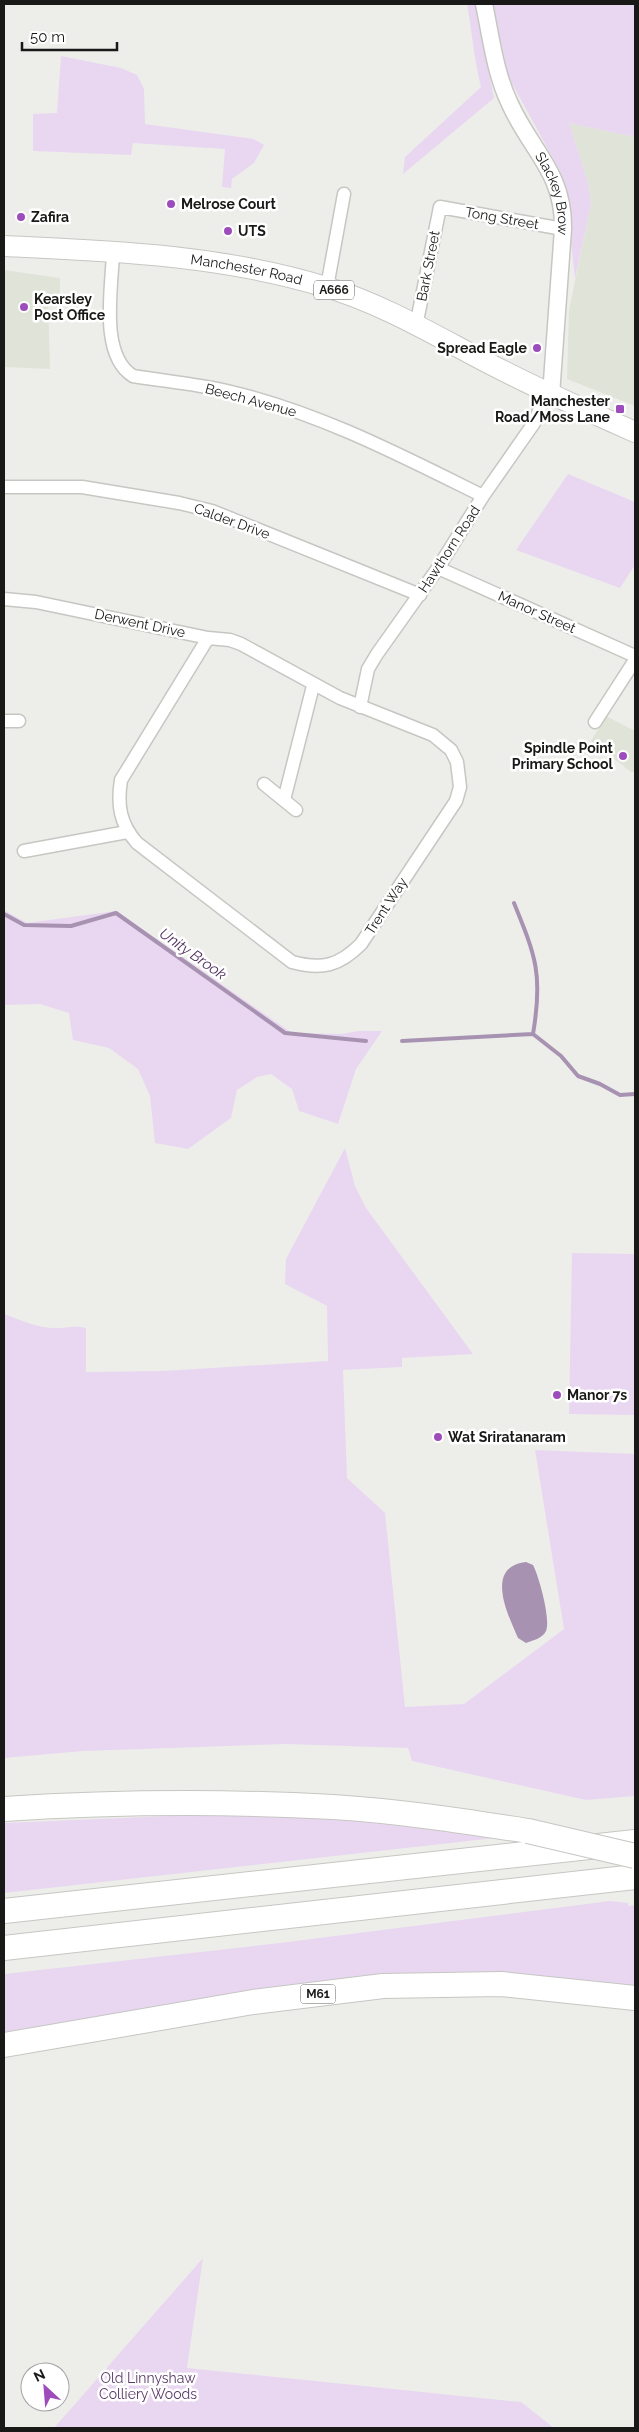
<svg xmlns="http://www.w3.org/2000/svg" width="639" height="2432" font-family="Raleway,sans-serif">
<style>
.built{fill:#e0e3d7}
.green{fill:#e9d7f1}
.water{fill:#a892b2}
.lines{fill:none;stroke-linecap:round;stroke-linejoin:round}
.stream{stroke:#a892b2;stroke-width:4}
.minor-casing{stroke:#c6c7c3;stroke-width:15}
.tertiary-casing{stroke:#c6c7c3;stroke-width:19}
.primary-casing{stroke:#c6c7c3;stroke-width:22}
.motorway-casing{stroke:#c6c7c3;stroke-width:26}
.minor{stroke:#fff;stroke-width:12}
.tertiary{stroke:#fff;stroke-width:16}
.primary{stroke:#fff;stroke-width:20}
.motorway{stroke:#fff;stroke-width:24}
.motorway-bridge-casing{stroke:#c6c7c3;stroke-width:26;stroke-linecap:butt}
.motorway-bridge{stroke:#fff;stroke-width:24}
.poi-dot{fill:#9d4cbc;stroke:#fff;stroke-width:2}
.labels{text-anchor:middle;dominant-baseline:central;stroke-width:5;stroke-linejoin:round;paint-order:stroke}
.shield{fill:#fff;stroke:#5e5f5d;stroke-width:1}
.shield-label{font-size:12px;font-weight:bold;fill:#191a18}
.street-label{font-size:14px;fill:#191a18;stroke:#fff}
.poi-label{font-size:14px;font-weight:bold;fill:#191a18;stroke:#fff;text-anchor:start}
.park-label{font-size:14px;fill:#5a3a68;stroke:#fff}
.water-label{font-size:15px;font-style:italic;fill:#523260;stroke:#fff}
</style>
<rect width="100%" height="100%" fill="#edeeea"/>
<path class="built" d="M 569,123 L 635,137 L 635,406 L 567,379 L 569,310 L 591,204 L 588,183 Z
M 4,270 L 60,278 L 60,300 L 48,300 L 50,369 L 4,367 Z
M 606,716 L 635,731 L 635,772 L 631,772 L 591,741 Z"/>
<path class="green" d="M 467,4 L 475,4 L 494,98 L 403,174 L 405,157 L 481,87 C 474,60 472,32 467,4 Z
M 492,4 L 635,4 L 635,137 L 569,123 L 588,183 L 591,204 L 575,279 L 565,185 L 560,171 L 509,78 Z
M 61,56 L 121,68 L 137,75 L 144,89 L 145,124 L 254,139 L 264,145 L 254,163 L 232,179 L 231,188 L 222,187 L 225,149 L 133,143 L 131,155 L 33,151 L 33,114 L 57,113 Z
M 568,474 L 635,502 L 635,565 L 620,588 L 516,550 Z
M 4,910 L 27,923 L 116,911 L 292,1033 L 341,1034 L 358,1031 L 382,1031 L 356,1069 L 338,1124 L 299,1111 L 292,1089 L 271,1074 L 257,1077 L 237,1090 L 231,1118 L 188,1149 L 155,1143 L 150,1096 L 138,1069 L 109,1048 L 73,1040 L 69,1013 L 40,1004 L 4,1005 Z
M 345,1148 L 355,1186 L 366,1208 L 473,1354 L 402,1358 L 402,1367 L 343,1370 L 347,1478 L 385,1513 L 405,1707 L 464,1704 L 564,1629 L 535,1450 L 635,1454 L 635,1796 L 586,1800 L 412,1761 L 408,1748 L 286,1744 L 83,1751 L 4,1758 L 4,1314 C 20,1320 38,1328 55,1328 C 67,1328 74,1325 86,1328 L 86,1372 L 163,1371 L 328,1361 L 327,1306 L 285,1284 L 286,1259 Z
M 572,1253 L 635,1254 L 635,1415 L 569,1414 Z
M 216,1814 L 416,1822 L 495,1838 L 4,1893 L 4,1823 Z
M 610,1901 L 628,1903 L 628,1906 L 635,1905 L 635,1991 L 217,1999 L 4,2032 L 4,1974 L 280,1943 Z
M 203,2258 L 187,2368 L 521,2402 L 554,2428 L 54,2428 Z"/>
<path class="water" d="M 526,1562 L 533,1565 C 539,1576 551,1620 546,1631 C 542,1639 533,1640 526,1643 L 518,1638 C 508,1615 484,1567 526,1562 Z"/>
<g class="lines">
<path class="stream" d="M 514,903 C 536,957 543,975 533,1034
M 4,914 L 24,925 L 71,926 L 116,913 L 285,1033 L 366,1041
M 402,1041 L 533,1034 L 561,1056 L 578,1076 L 600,1084 L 620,1095 L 635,1094"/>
<g class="minor-casing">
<path id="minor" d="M 113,252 C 112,288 99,355 133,376 C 164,381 196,384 227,391 C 318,412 400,455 483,496
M 327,287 L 344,194
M 416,326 L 440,207 L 563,229
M 4,487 L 82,487 L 179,503 L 212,511 L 420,595
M 438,568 L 635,656
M 4,599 L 36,602 L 208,638 L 230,640 L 241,644 L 340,698 L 433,735 L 451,750 L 457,762 L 460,787 L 456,801 L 361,944 C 339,966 322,970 292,962 L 137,843 C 120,824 117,805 121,780 L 208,638
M 360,707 L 368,669 L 377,654 L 438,568 L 483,496 L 534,423 L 546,393
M 4,721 L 19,721
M 595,722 L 635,660
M 264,784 L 296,810
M 284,800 L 313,686
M 24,851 L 127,832"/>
</g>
<g class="tertiary-casing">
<g id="tertiary">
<path id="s1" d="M 484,4 C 491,37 495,73 510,104 C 531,151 564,172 563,229 L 551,395"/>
</g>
</g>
<g class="primary-casing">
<g id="primary">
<path id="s2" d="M 4,246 C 112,251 222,255 326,287 C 383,304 436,336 488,363 C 536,388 585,410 635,432"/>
</g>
</g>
<g class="motorway-casing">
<path id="motorway" d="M 4,1809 C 113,1802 223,1801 333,1807 C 398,1811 463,1821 528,1831
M 4,1911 L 635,1842
M 4,1948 L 635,1877
M 4,2045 L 253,2002 L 383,1986 L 501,1984 L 635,1998"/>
</g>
<use href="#minor" class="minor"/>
<use href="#tertiary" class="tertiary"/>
<use href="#primary" class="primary"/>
<use href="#motorway" class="motorway"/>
<g class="motorway-bridge-casing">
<path id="motorway-bridge" d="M 528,1831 L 635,1856"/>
</g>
<use href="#motorway-bridge" class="motorway-bridge"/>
</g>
<g class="poi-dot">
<circle cx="171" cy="204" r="5"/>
<circle cx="21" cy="217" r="5"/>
<circle cx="228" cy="231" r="5"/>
<circle cx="24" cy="307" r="5"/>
<circle cx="537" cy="348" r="5"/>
<rect x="615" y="404" width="10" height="10" rx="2.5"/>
<circle cx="623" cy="756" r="5"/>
<circle cx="557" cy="1395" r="5"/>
<circle cx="438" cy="1437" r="5"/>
</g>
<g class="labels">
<g class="shield">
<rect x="314" y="280.5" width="40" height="19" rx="4"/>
<rect x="300.5" y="1984.5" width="35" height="19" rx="4"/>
</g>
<g class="shield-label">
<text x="334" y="290">A666</text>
<text x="318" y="1994">M61</text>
</g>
<g class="street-label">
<text stroke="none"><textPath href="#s1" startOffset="204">Slackey Brow</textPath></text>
<text transform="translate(502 218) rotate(10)">Tong Street</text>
<text transform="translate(428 266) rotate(-79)">Bark Street</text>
<text stroke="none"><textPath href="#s2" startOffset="244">Manchester Road</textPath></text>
<text transform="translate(251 400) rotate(15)">Beech Avenue</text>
<text transform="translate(232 521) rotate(20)">Calder Drive</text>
<text transform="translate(449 549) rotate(-57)">Hawthorn Road</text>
<text transform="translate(537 612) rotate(24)">Manor Street</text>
<text transform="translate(140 623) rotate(12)">Derwent Drive</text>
<text transform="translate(386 906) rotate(-57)">Trent Way</text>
</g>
<g class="poi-label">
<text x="181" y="204">Melrose Court</text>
<text x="31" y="217">Zafira</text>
<text x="238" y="231">UTS</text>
<text x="34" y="299">Kearsley<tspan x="34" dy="16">Post Office</tspan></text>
<text x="527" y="348" text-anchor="end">Spread Eagle</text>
<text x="610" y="401" text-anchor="end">Manchester<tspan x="610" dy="16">Road/Moss Lane</tspan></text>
<text x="613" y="748" text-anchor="end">Spindle Point<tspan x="613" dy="16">Primary School</tspan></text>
<text x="567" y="1395">Manor 7s</text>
<text x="448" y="1437">Wat Sriratanaram</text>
</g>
<g class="park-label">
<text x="148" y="2378">Old Linnyshaw<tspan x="148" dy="16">Colliery Woods</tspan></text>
</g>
<g class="water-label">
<text transform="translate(193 954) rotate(35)">Unity Brook</text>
</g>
</g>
<rect width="639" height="2432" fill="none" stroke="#191a18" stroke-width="10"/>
<g transform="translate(45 2387) rotate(334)"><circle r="24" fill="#ffffff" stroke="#a3a3a3"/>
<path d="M0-4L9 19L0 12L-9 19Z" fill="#9d4cbc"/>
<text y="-8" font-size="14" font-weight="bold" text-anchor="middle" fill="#191a18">N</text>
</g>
<path d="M22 42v8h95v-8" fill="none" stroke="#191a18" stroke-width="2.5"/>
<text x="30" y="42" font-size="15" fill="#191a18" stroke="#ffffff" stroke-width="4" paint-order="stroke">50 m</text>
</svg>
